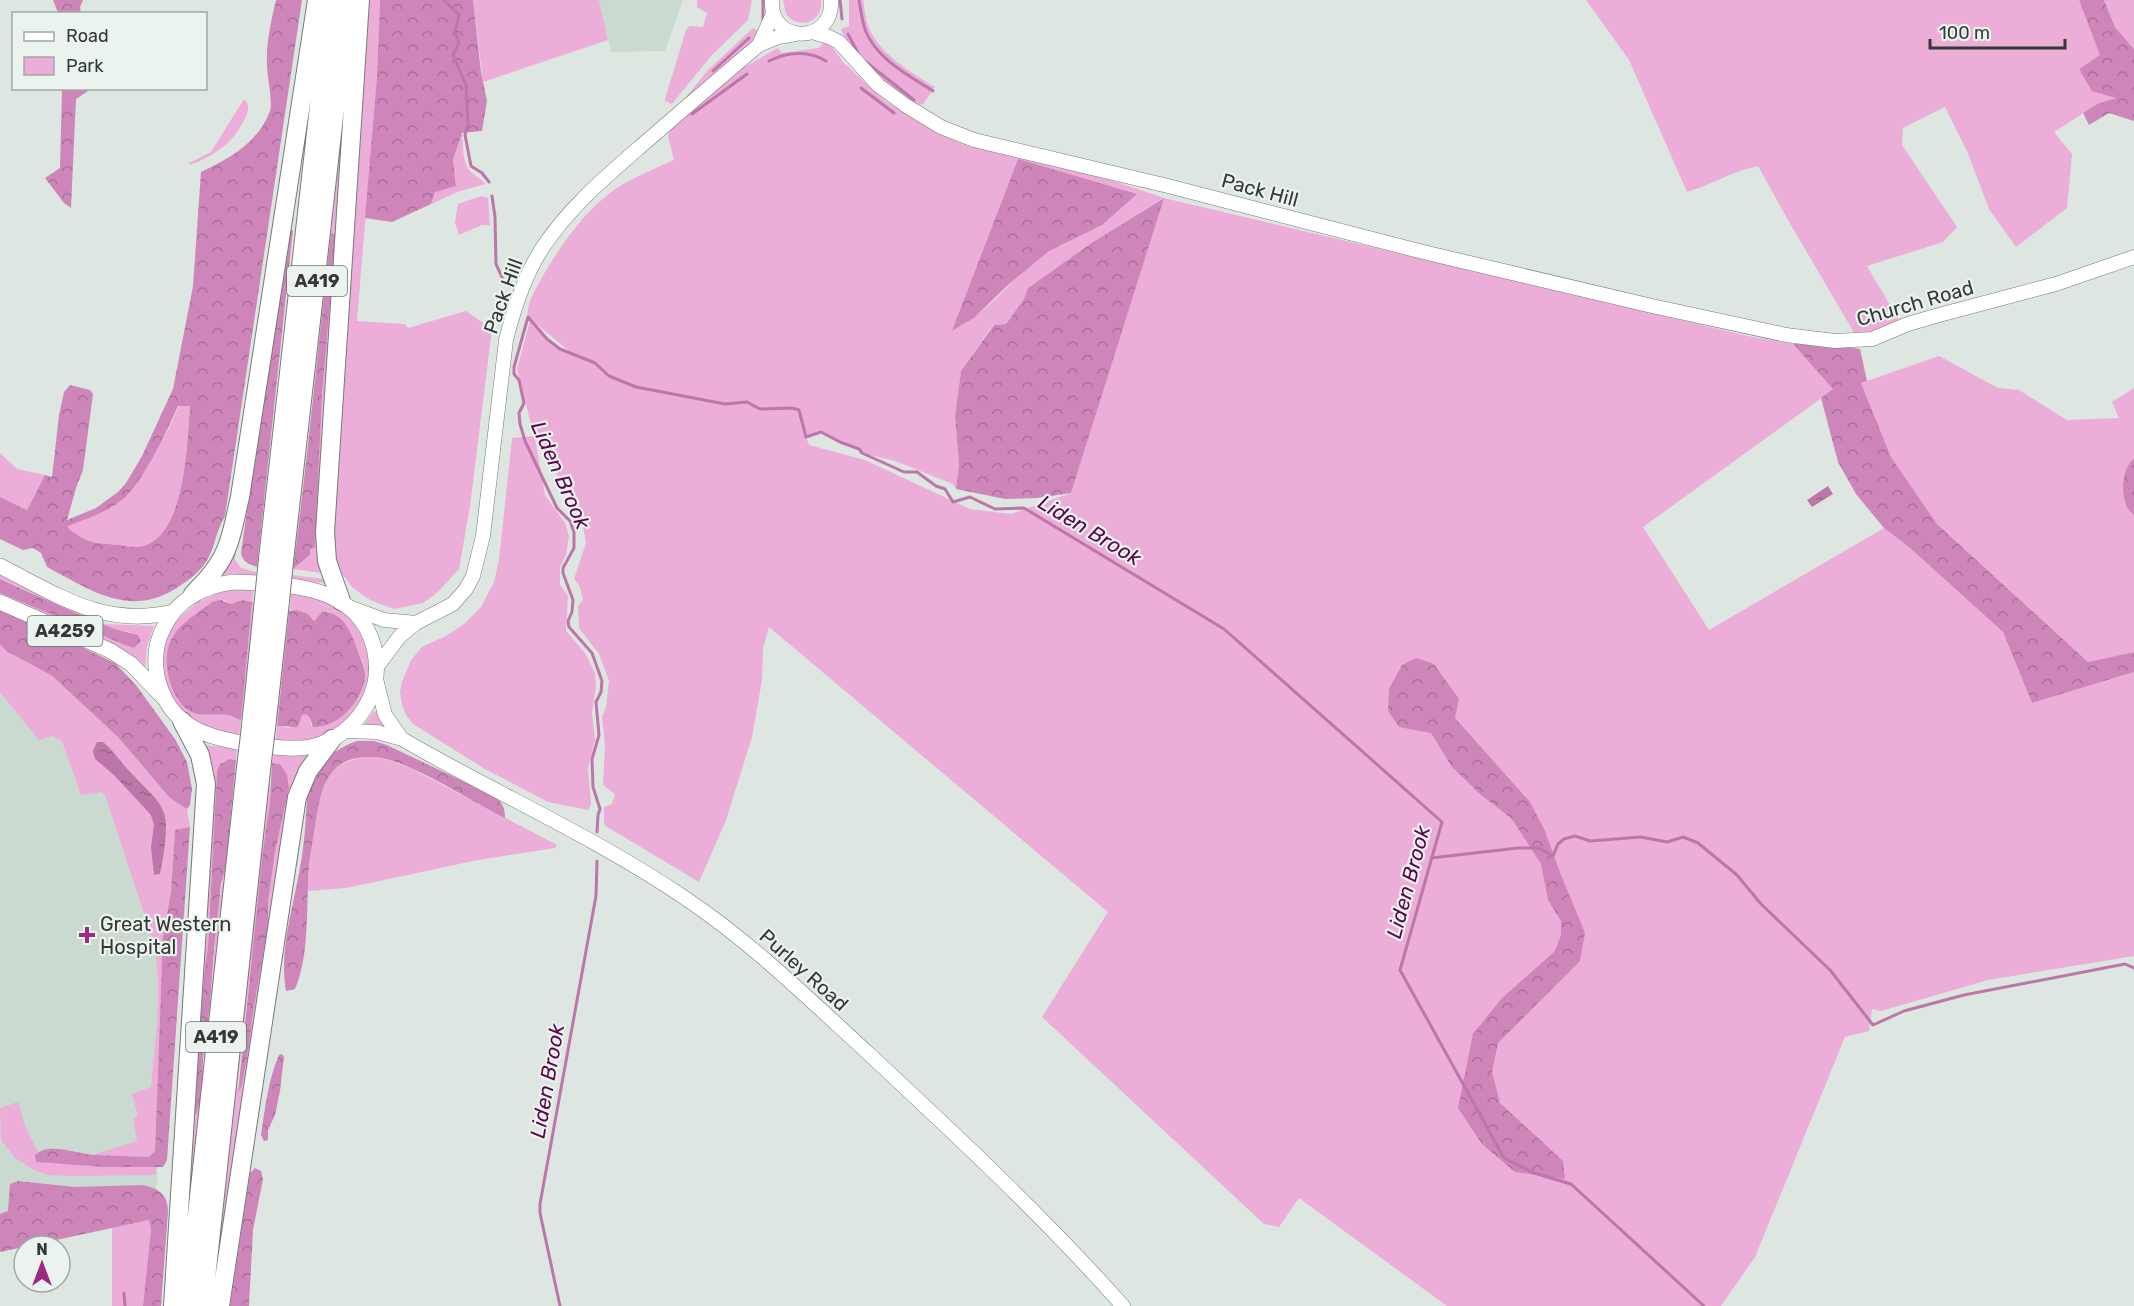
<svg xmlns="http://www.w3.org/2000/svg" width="2134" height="1306" font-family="Rubik,sans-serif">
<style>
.built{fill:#cbdad1}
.green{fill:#ecadd9;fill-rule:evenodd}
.forest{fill:url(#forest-crowns);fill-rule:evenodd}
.water{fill:url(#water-ripples)}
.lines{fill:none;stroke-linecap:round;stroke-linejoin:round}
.stream{stroke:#bd76a9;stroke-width:3}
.secondary-casing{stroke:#747b76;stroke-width:15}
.primary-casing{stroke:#747b76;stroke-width:16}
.highway-casing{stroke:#747b76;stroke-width:20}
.secondary{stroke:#fff;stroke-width:14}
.primary{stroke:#fff;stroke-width:15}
.highway{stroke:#fff;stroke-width:18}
.highway-bridge-casing{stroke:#747b76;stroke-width:20;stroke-linecap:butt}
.highway-bridge{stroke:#fff;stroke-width:18}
.poi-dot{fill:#9d2985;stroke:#eaf3ed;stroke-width:2}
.labels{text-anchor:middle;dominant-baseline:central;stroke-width:4.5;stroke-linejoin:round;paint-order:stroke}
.shield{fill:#eaf3ed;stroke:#6b706d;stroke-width:1.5}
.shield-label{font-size:18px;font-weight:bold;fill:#353836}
.street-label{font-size:20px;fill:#353836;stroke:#eaf3ed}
.poi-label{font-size:20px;fill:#353836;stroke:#eaf3ed;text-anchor:start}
.water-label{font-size:21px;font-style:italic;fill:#5d034d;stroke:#eaf3ed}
</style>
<defs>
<pattern id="forest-crowns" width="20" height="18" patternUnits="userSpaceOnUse" patternTransform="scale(1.5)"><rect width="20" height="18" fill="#ce86ba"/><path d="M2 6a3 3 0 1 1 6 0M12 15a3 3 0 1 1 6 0" fill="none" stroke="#a86f98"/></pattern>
<pattern id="water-ripples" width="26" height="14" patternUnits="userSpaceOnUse" patternTransform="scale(1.5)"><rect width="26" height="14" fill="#bd76a9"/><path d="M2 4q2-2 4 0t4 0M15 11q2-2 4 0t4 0" fill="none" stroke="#9a628a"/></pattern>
</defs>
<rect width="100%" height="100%" fill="#dde6e0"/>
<path class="built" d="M 599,0 L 683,0 L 665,51 L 611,52 Z
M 0,612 L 185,779 L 165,1090 L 156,1190 L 153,1198 L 150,1220 L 0,1252 Z"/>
<path class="green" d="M 366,0 L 380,0 L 377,76 L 357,321 L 405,324 L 408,328 L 466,311 L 492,329 L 470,506 L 459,569 L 438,592 L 423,603 L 394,609 L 370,600 L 353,588 L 344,576 L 339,574 L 333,539 Z
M 473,0 L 599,0 L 608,40 L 483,82 Z
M 697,0 L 752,0 L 748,20 L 711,56 L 672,104 L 665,101 L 665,99 L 686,30 L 690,26 L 703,27 L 707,13 L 697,7 Z
M 783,0 L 821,0 C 824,22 799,31 786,14 Z
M 849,0 L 863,0 C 865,9 865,19 869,28 C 880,54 911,73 935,87 L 923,104 L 916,105 C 890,87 853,60 841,29 L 849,26 Z
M 1586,0 L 2079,0 L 2101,56 L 2079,69 L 2117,98 L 2099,103 L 2054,132 L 2072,154 L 2067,208 L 2016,247 L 1989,209 L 1967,151 L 1945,107 L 1903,128 L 1902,145 L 1957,227 L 1943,242 L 1867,266 L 1900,322 L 1893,326 L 1856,336 L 1788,220 L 1758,166 C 1733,171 1711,185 1687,192 L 1629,60 Z
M 2104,0 L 2134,0 L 2134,49 L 2115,27 Z
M 753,28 L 761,32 L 756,38 L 679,106 L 707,71 Z
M 824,42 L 833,48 L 844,63 L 885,101 L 935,132 L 965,145 L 1108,179 L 1164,198 L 1748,336 L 1793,344 L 1834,389 L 1643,527 L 1709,630 L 1884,528 L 1910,548 L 2003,632 L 2032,703 L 2134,672 L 2134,956 L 1988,980 L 1881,1011 L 1872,1009 L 1869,1031 L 1845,1037 L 1755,1257 L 1721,1306 L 1447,1306 L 1299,1198 L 1279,1227 L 1264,1224 L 1042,1017 L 1108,912 L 769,627 L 763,648 L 762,680 L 752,737 L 726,820 L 699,882 L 604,825 L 604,807 L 612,804 L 615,794 L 603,785 L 605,745 L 602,717 L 606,707 L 609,681 L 599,654 L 579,628 L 578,606 L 583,600 L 580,587 L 574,579 L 586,543 L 581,515 L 535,438 L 545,495 L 565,523 L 569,536 L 566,555 L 560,567 L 560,585 L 568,596 L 566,631 L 585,653 L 595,673 L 596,686 L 592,713 L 595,739 L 588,769 L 591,804 L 588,810 L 548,802 L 485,769 L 413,724 L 406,715 L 402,705 L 400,692 L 402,682 L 411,660 L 422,647 L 446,636 L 464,624 L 481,607 L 494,582 L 499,560 L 512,438 L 534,436 L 517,369 L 530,321 L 560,349 L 569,351 L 528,317 C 526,302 537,287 544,274 C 563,242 587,207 620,186 C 637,176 656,168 674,160 L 668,136 L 672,126 L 741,69 L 778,48 L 782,53 L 819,48 ZM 1018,159 L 1102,225 C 1085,233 1065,240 1048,251 C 1014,274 990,313 953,330 ZM 1163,198 L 1071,493 L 1011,514 L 970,509 L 865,460 L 809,445 L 806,437 L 824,432 L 840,442 L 859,449 L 862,453 L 895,461 L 953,484 L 956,489 L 959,464 L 955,416 L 961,371 L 993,325 L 1006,324 L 1024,299 L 1028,288 L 1093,242 Z
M 349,52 L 322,573 L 293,569 L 310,555 L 309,549 L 315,546 L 322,396 L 336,234 L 331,233 Z
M 244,99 C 251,106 248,112 244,120 C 233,143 214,156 190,165 L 189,163 L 211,152 Z
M 462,132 C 463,144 462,163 471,172 C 476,176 481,179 486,184 L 460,191 L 431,204 L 435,192 L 456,185 L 453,160 Z
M 481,196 L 488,198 L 490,225 L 482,225 L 459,235 L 455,222 L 458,204 Z
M 1939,356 L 1998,388 L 2019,390 L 2067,420 L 2119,418 L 2112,402 L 2134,388 L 2134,510 L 2130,512 L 2134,515 L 2134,652 L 2088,662 L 1937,524 L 1891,457 L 1861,383 Z
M 190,405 C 187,441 186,542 138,547 C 132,547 125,546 120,545 C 95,543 89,544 69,529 L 67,526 L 92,517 L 122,499 L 168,430 L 179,406 Z
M 0,453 L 17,469 L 45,475 L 27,510 L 0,497 Z
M 238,534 L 235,560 L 241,568 L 256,572 L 256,577 L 231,574 L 221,575 Z
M 0,574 L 105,624 L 154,626 L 147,647 L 145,669 L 0,597 L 0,593 L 125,645 L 130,632 C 84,625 43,595 0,579 Z
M 292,575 L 324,579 L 325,583 L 291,580 Z
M 254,588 L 252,602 L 258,604 L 245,719 L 241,718 L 252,602 L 242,600 L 231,604 L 224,600 C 188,616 156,638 171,682 C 175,694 180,706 191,712 C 204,718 216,712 228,715 C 233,716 236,719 241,720 L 239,736 C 229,734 216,734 207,729 C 184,716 172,703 165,678 C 152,635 187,601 226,591 C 235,589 245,589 254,588 Z
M 291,593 C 308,595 323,598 338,608 C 347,614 354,623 359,632 C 381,670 365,718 325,737 C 310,744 292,741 276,740 L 277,726 L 289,728 L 302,715 L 306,714 L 310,718 L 311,725 L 318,727 C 345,719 368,697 364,666 C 363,660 359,655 357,649 C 349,627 345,617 322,612 L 314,621 L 308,614 L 289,612 L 277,723 L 272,723 L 284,610 L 290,610 Z
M 0,644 L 6,651 L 51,675 L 118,737 L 170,798 L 187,809 L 190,827 L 175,831 L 171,892 L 163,936 L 155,1151 L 150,1157 L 92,1155 L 137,1141 L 133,1118 L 138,1116 L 132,1094 L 151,1087 C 155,1039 165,981 151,935 L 105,795 L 101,792 L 81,795 L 62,741 L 52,736 L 39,740 L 0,692 Z
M 377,711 L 386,728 L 364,725 L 373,712 Z
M 205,745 L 237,749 L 235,771 L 236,760 L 229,759 L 222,762 L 217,771 L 208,945 L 204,976 L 193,1108 L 195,1115 L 202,1094 L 183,1268 L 181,1267 L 215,793 L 214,773 Z
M 273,754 L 309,755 L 212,1306 L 270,770 L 270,801 L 237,1089 L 242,1085 L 249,1047 L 253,1013 L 268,926 L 268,903 L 275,852 L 289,788 L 287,774 L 280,764 L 272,763 Z
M 368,756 L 389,760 L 412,769 L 557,845 L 555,848 L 478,860 L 346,888 L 308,891 C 309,862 314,791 334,770 C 343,762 357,758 368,756 Z
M 226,868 L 203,1087 C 203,1056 208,1027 211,996 C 215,955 215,908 226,868 Z
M 18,1102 L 27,1131 L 38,1152 L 36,1153 L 77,1165 L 156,1167 L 156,1175 L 70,1176 L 49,1175 L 36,1171 L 15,1158 L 1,1140 L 0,1108 Z
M 150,1220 L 151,1229 L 143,1306 L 112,1306 L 112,1227 Z"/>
<path class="forest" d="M 53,0 L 83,0 L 80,7 L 81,13 L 58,13 Z
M 276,0 L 302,0 L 225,516 C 216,530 215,548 206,562 C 198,574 186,582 175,589 C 128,618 89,589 47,567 L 41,553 L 33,548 L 23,550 L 0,539 L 0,497 L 27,510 L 45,475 L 52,477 L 59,415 L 64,392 L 70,385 L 90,390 L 93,394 L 83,470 L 76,488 L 67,520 L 96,508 L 118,492 L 126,483 L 142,456 L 173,389 L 193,286 L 201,172 C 230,158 258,143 270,111 C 273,103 267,76 267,65 C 266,43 271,21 276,0 ZM 178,406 L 190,406 C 187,441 186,542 138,547 C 132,547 125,546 120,545 C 95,543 89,544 69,529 L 68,526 C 87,519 107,512 123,499 C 142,484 168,429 178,406 Z
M 380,0 L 473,0 L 481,72 L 487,101 L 482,131 L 462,133 L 453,160 L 456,186 L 435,192 L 431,204 L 392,222 L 365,218 L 377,76 Z
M 2079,0 L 2104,0 L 2115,27 L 2134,49 L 2134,121 L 2109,113 L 2089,125 L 2083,113 L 2099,103 L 2116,98 L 2092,91 L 2079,69 L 2100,55 Z
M 62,89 L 91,89 L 76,99 L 71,208 L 64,203 L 45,178 L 60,168 Z
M 1018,159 L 1137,194 L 1102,225 L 1049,251 L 1008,285 L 974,318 L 952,331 Z
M 1164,198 L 1071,493 L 1037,498 L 1005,499 L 956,489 L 959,464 L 955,416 L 961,371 L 994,325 L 1006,324 L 1024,299 L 1028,288 L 1093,242 Z
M 287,229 L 293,230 L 257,567 C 248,564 243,562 241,553 Z
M 331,233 L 336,234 L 322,396 L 315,547 L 310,549 L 310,555 L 293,569 C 308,457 318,345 331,233 Z
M 1793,344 L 1834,345 L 1860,349 L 1867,381 L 1861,383 L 1891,457 L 1937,524 L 2088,662 L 2134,652 L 2134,672 L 2032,703 L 2003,632 L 1910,548 L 1884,528 L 1856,494 L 1838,462 L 1821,398 L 1833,389 Z
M 2134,459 L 2134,515 C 2119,506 2120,468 2134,459 Z
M 0,579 L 93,621 L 115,629 L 138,635 L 141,641 L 134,648 L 125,645 L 0,593 Z
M 221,600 L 231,604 L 242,600 L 252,602 L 241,720 C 236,719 233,716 228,715 C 214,712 201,719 188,710 C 169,696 159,655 174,635 C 180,625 192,617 201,610 C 208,605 212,601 221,600 Z
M 0,608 L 115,663 L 136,685 L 175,739 L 187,762 L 192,789 L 190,805 L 187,809 L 170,798 L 118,737 L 51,675 L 6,651 L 0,644 Z
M 296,610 L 308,614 L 314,621 L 322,612 C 343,612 351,631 357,649 C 360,658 365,666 365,676 C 363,700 339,728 313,727 L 310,718 L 306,714 L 302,715 L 298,727 L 277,726 L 289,612 Z
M 1416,658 L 1434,664 L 1459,699 L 1455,718 L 1530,802 L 1545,831 L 1561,875 L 1585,933 L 1580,961 L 1498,1043 L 1492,1072 L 1500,1103 L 1563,1161 L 1565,1179 L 1515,1172 L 1482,1144 L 1458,1108 L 1473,1034 L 1502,998 L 1555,951 L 1561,935 L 1561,921 L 1548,900 L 1541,864 L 1512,819 L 1480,794 L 1452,767 L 1431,733 L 1399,727 L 1388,711 L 1389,689 L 1402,665 Z
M 357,741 L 374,741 L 387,745 L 492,795 C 502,802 505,806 505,818 C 469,800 427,772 390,760 C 371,755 349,755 334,770 C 321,784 318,808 315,826 C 313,840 310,853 309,867 C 306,904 310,956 295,989 L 286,991 C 279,952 292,912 299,873 C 303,854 305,833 306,814 C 307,804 307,792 310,782 C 318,762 338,747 357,741 Z
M 229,759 L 236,760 L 235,771 L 226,868 L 221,884 L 214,949 L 210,1004 L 203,1059 L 202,1094 L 196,1115 L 193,1108 L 204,976 L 208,945 L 217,771 L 220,764 Z
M 272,763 L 280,764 L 287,774 L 289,788 L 275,852 L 268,903 L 268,926 L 253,1013 L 249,1047 L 242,1085 L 238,1093 L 262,859 L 270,801 Z
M 190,827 L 167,1160 L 163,1167 L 105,1167 L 36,1162 L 35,1155 C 48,1142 76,1153 93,1155 C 112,1156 131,1156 149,1157 L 155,1151 L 163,936 L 171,892 L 175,830 Z
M 282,1054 L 284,1057 L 280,1091 L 275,1115 L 268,1130 L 268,1140 L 264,1141 L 261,1135 C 265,1109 268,1080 279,1055 Z
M 255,1168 L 261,1171 L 263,1179 L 253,1230 L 249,1306 L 230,1306 L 250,1173 Z
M 18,1181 L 75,1187 L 143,1185 C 160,1189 168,1195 168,1212 L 161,1306 L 143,1306 L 151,1229 L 149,1220 L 0,1252 L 0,1214 L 8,1211 L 10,1184 Z"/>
<path class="water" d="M 1828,486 L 1833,494 L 1812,507 L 1807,500 Z
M 97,742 L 103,742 C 114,751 121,763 131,773 C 142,785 159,798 164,813 C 169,827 163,859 160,874 L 154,875 L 151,847 L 154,825 L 151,815 L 114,775 L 95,759 L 93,751 Z"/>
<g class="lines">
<path class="stream" d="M 444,0 L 459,15 L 455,32 L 459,43 L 453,55 L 466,85 L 468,124 L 465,135 L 471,166 L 482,173 L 489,182
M 840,0 L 842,19
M 859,0 C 861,11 862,22 866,32 C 878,60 910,76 933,91
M 763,21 L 763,0
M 848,34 L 859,55
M 769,61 C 787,52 809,50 826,61
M 866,62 L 914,100
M 713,71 L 749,38
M 861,88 L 894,113
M 692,114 L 747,74
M 492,196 L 495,217 L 496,264 L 505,284
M 528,317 L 547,339 L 560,349 L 595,363 L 609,376 L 636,387 L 725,404 L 747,402 L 760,409 L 792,408 L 799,410 L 806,437 L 821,432 L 840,442 L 859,449 L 862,453 L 904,472 L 917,472 L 936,486 L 945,489 L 953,502 L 970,497 L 995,509 L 1024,508 L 1224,629 L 1442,822 L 1400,970 L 1504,1158 L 1534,1173 L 1571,1184 L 1704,1306
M 528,317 L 514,367 L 514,374 L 519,380 L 524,403 L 519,413 L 520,424 L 525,441 L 557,508 L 570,521 L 574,532 L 574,548 L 563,568 L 563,573 L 573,600 L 572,612 L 568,621 L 569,627 L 592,653 L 602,681 L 601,692 L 596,702 L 599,735 L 592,759 L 593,787 L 600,809 L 598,815 L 597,832
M 1431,858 L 1518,848 L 1539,848 L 1553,856 L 1558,844 L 1564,839 L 1575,836 L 1590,841 L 1641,837 L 1667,842 L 1683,837 L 1698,843 L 1737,875 L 1761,904 L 1830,970 L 1873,1025 L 1904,1011 L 1964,995 L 2125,964 L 2134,968
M 124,1293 L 125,1306
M 560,1306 L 540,1213 L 540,1204 L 596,896 L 597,861"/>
<g class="secondary-casing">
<path id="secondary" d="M 772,0 C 769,45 834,45 831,0
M 812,32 L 829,37 L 839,42 L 878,85 L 905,105 L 941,127 L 974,140 L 1168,186 L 1423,252 L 1652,306 L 1786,335 L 1835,341 L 1872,339 L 1908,324 L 1939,315 L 2056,284 L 2134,257
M 759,45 L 773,14
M 349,607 L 384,620 L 416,623
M 376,668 L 400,636 L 416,623 L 453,604 L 466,589 L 473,576 L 483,536 L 506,340 C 514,308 525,274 543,247 C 571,205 610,173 648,140 C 685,108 722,76 759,45 L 778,37 L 796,34
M 376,679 L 385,715 L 402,739
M 344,731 L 377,732 L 402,739 C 495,793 595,837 685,898 C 752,943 810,1000 869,1054 C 956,1135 1044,1217 1123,1306"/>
</g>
<g class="primary-casing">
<path id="primary" d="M 0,566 C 59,596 104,628 173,612
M 233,582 C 282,584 350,583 371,638 C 376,652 378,668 375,683 C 368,714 342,741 310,747 C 293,750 274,747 256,745 C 209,739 168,728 157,676 C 154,659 156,642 164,627 C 177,600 203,586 233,582 Z
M 0,602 L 111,651 L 131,664 L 163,697"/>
</g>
<g class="highway-casing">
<path id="highway" d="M 268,559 L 331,0
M 284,561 L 347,0
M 193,594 C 201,586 209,578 215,569 C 231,549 234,521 240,497 L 317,0
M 341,601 L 327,561 L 325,532 L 360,0
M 251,726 L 264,599
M 266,728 L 280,601
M 173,1306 L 206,784 L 200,755 L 182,721
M 187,1306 L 246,768
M 203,1306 L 261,770
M 220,1306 L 297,797 L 308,771 L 332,739"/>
</g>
<use href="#secondary" class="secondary"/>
<use href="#primary" class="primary"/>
<use href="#highway" class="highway"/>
<g class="highway-bridge-casing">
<path id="highway-bridge" d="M 264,599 L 268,559
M 280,601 L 284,561
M 246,768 L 251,726
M 261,770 L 266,728"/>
</g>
<use href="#highway-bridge" class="highway-bridge"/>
</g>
<path class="poi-dot" d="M84 926h6v6h6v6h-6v6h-6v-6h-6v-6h6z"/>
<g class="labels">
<g class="shield">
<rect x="287" y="266" width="60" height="30" rx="4.5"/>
<rect x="27.5" y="616" width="75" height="30" rx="4.5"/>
<rect x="186" y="1022" width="60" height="30" rx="4.5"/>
</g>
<g class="shield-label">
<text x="317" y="281">A419</text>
<text x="65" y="631">A4259</text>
<text x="216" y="1037">A419</text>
</g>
<g class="street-label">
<text transform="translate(1260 190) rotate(15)">Pack Hill</text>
<text transform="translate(503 296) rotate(-70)">Pack Hill</text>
<text transform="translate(1915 303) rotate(-16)">Church Road</text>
<text transform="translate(804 970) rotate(42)">Purley Road</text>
</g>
<g class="poi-label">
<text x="100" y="924">Great Western<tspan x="100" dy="23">Hospital</tspan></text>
</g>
<g class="water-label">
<text transform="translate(561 475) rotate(66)">Liden Brook</text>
<text transform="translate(1090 530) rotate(31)">Liden Brook</text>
<text transform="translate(1408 882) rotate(-75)">Liden Brook</text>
<text transform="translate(547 1081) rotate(-80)">Liden Brook</text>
</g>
</g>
<rect x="12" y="12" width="195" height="78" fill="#eaf3ed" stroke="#a2a8a4" stroke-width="1.5"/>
<rect x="24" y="32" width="30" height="9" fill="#ffffff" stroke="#a2a8a4" stroke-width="1.5"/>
<text x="66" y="42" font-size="18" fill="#353836">Road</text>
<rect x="24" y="57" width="30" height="18" fill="#ecadd9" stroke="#a2a8a4" stroke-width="1.5"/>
<text x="66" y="72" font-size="18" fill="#353836">Park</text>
<g transform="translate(42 1264)"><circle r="28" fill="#eaf3ed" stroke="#a2a8a4" stroke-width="1.5"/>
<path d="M0-4.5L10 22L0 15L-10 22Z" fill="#9d2985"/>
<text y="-9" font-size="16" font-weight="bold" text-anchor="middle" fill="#353836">N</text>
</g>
<path d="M1930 39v9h135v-9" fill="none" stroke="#353836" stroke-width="3"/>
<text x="1939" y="39" font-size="18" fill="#353836" stroke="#eaf3ed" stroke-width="4.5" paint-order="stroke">100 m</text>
</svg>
